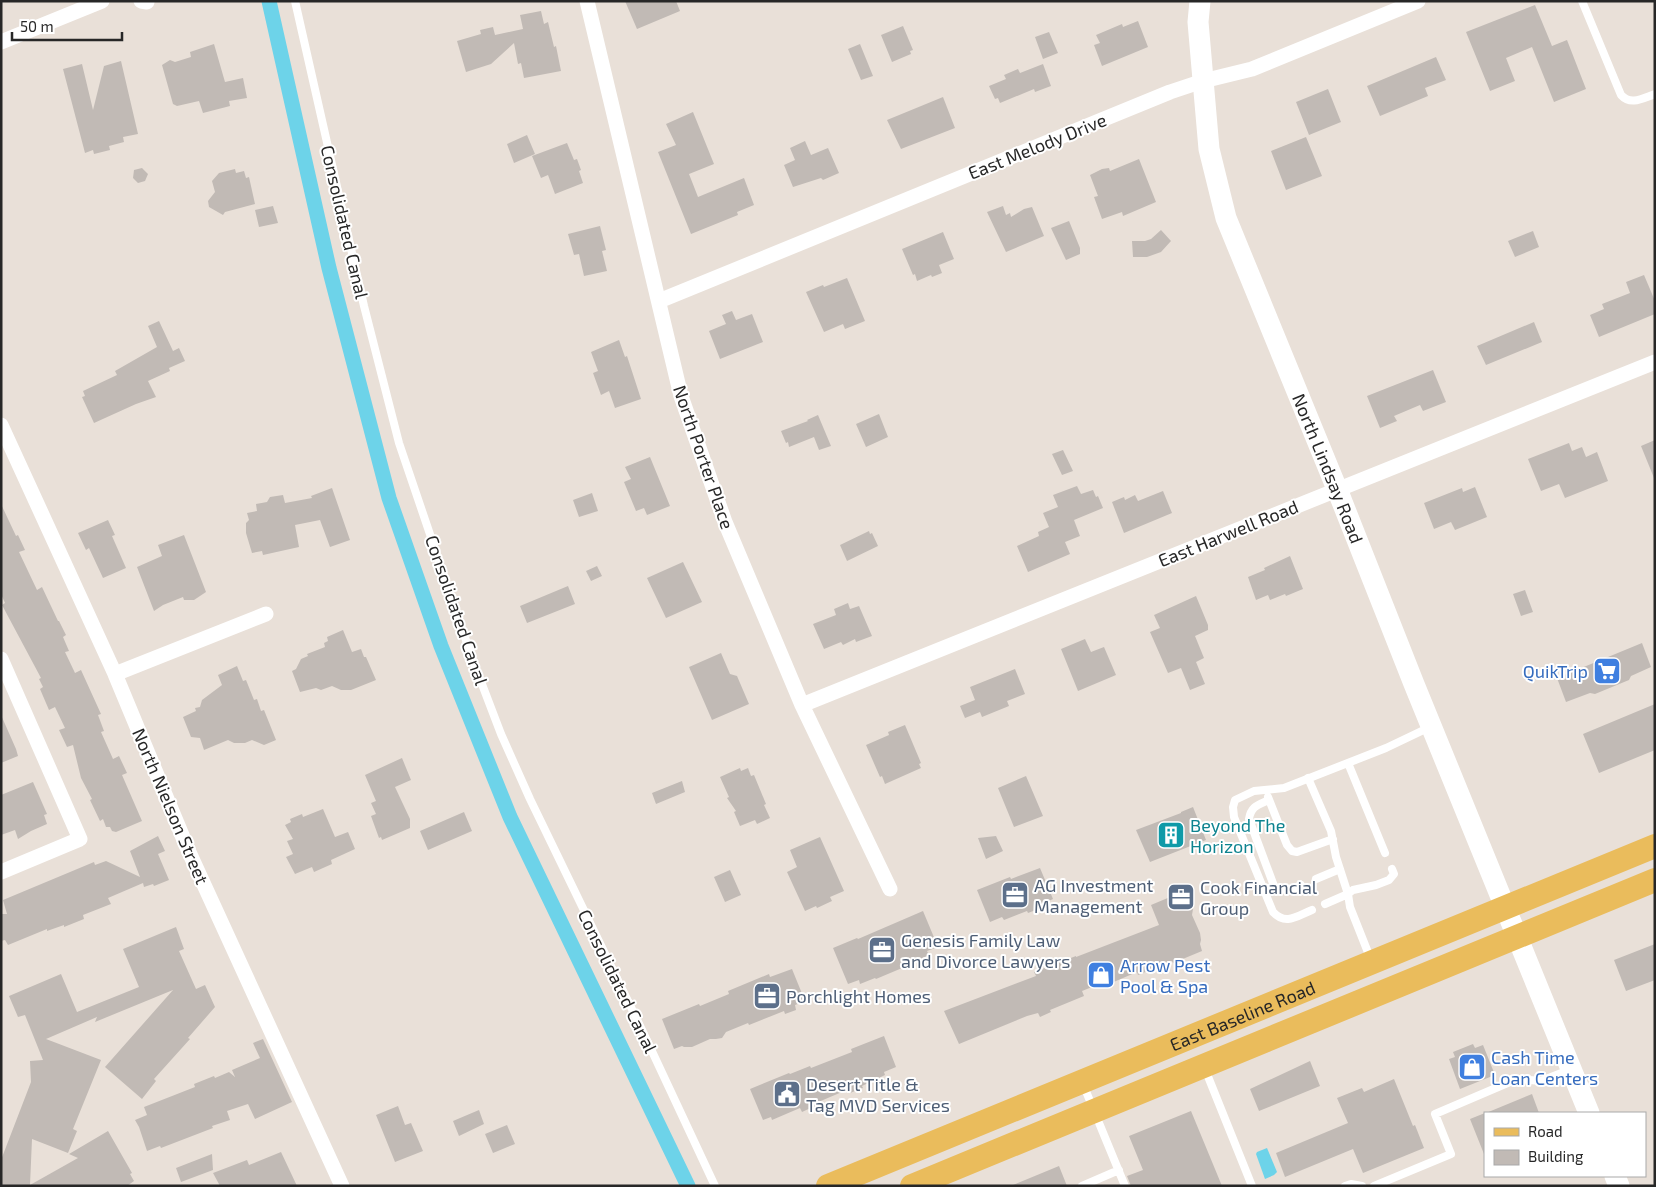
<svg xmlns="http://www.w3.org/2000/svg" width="1656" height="1187" font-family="'Exo 2',sans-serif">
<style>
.water{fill:#6dd3e9}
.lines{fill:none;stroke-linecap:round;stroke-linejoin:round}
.canal{stroke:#6dd3e9;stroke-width:15}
.building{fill:#c1bab5}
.lane{stroke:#fff;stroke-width:8}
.street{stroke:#fff;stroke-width:15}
.secondary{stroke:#fff;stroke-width:21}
.primary{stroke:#eabc5c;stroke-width:24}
.labels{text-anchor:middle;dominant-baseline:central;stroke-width:4;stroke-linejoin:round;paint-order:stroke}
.street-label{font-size:18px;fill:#272727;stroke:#fff}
.shop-label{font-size:18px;fill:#366cbe;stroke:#fff;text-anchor:start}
.culture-label{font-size:18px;fill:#0d838f;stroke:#fff;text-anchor:start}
.service-label{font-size:18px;fill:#4e5e75;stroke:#fff;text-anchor:start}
</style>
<rect width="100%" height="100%" fill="#e9e0d8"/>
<path class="water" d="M 1267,1148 L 1277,1172 L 1274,1175 L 1265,1179 L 1256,1154 L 1257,1152 Z"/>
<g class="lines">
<path class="canal" d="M 269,1 L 329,268 L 389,498 L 441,646 L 510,817 L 688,1186"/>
</g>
<path class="building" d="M 625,1 L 676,1 L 680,11 L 637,29 Z
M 1535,5 L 1552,46 L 1567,40 L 1586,89 L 1554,102 L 1532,47 L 1506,58 L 1515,81 L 1490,91 L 1466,32 Z
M 541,11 L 544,24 L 548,22 L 554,47 L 556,46 L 561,71 L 524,78 L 521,63 L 518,64 L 514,43 L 491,64 L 466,72 L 457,41 L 481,34 L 480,30 L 493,27 L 495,35 L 523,29 L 520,15 Z
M 1138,21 L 1148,47 L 1102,66 L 1094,45 L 1100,43 L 1096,35 L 1122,24 L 1123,27 Z
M 903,26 L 913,50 L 910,51 L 911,54 L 892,62 L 881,35 Z
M 1049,32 L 1058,53 L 1043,59 L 1035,37 Z
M 214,44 L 225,82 L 243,78 L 247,98 L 229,101 L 230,106 L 203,113 L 199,101 L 177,106 L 173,104 L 162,65 L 170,60 L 175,62 L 191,57 L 190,52 Z
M 860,44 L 873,76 L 861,80 L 848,49 Z
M 1436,57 L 1446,80 L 1425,88 L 1428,96 L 1380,116 L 1367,86 Z
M 121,61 L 138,134 L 123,137 L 124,142 L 109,146 L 110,150 L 94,154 L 93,150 L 85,153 L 63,69 L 82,64 L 93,110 L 104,66 Z
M 1043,64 L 1051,86 L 1035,92 L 1034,89 L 1000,103 L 998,98 L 995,99 L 989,86 L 1006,79 L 1004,75 L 1018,69 L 1020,73 Z
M 1328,89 L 1341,122 L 1309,135 L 1296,102 Z
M 943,97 L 955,128 L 901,149 L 887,120 Z
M 693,112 L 714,164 L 689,174 L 698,197 L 744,178 L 754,205 L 737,212 L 738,215 L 691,234 L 658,152 L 676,145 L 666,124 Z
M 527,135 L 535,154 L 514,163 L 507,144 Z
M 1306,137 L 1322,176 L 1286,190 L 1271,151 Z
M 805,141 L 811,155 L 828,148 L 839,173 L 823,180 L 821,178 L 793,187 L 784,165 L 795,160 L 790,148 Z
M 567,143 L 574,160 L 577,159 L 581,170 L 579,171 L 583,183 L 555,194 L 548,175 L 541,178 L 532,156 Z
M 1139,159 L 1156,202 L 1123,216 L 1122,212 L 1102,219 L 1094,197 L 1098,196 L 1090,175 L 1102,169 L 1109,168 L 1110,171 Z
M 142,168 L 148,174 L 145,181 L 138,183 L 133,178 L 134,170 Z
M 235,169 L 236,173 L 244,171 L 246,178 L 249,177 L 255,204 L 225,212 L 223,215 L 209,207 L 208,201 L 215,192 L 212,181 L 219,173 Z
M 273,206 L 278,223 L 259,227 L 255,210 Z
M 1003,206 L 1006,215 L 1010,213 L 1011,217 L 1024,209 L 1032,207 L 1044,236 L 1006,252 L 987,212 Z
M 1069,221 L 1080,248 L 1080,254 L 1066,260 L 1051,228 Z
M 600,226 L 606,250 L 602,251 L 607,271 L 584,276 L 579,254 L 574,255 L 568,234 Z
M 1161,230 L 1171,241 L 1161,252 L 1147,257 L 1133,257 L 1132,241 L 1145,241 L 1151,239 Z
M 1533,231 L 1539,247 L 1515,257 L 1508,241 Z
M 943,232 L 954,259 L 939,265 L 942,273 L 932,277 L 931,275 L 917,281 L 915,274 L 913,275 L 902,249 Z
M 1644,275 L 1655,301 L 1655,314 L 1599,337 L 1590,315 L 1604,309 L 1602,304 L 1630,293 L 1626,282 Z
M 847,278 L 865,321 L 845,329 L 843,324 L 824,332 L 806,292 L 823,285 L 824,287 Z
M 732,311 L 736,320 L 752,314 L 763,342 L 720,359 L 709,331 L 726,324 L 722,315 Z
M 159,321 L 173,351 L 179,348 L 185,361 L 169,368 L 170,371 L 148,381 L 156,397 L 136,404 L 94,423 L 82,397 L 85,396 L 83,391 L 117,375 L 115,371 L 157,347 L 148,326 Z
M 1534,322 L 1542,342 L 1486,365 L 1477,346 Z
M 619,340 L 625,357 L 627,356 L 641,399 L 615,408 L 609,391 L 601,395 L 593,373 L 598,371 L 591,352 Z
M 1433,370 L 1446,402 L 1423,411 L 1420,405 L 1394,416 L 1397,421 L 1380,428 L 1367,396 Z
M 879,414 L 888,437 L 866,447 L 856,424 Z
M 818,415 L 831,446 L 819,450 L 814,437 L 789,447 L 788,442 L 786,443 L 781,431 L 808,421 L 807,420 Z
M 1655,440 L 1655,478 L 1654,478 L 1641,446 Z
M 1569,443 L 1572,451 L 1582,447 L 1586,457 L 1597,452 L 1608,481 L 1565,498 L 1559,484 L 1541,491 L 1528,459 Z
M 1063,450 L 1073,471 L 1062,475 L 1052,454 Z
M 650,457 L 670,506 L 647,515 L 644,508 L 636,511 L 624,482 L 631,479 L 625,467 Z
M 1077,486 L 1081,494 L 1093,490 L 1096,497 L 1098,496 L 1103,508 L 1074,520 L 1080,536 L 1065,542 L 1070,554 L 1028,572 L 1017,546 L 1039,536 L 1038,532 L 1049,527 L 1043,513 L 1058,507 L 1053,495 Z
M 1475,487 L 1487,517 L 1455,530 L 1451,522 L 1434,529 L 1424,503 L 1462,488 L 1463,492 Z
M 332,488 L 350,540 L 330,547 L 320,520 L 295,525 L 299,547 L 263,555 L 262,551 L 252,553 L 246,533 L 246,523 L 249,520 L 247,513 L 257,511 L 256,504 L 267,502 L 270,497 L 283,495 L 285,503 L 312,498 L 311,496 Z
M 1163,491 L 1172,513 L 1124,533 L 1112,502 L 1124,497 L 1125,500 L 1135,495 L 1138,501 Z
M 592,493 L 598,511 L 579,517 L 573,500 Z
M 1,504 L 16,536 L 18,535 L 25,550 L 19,552 L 37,590 L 42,587 L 58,621 L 59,621 L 66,635 L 63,637 L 69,651 L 65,652 L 75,673 L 81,670 L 101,714 L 98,715 L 104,731 L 101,732 L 113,759 L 119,756 L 127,773 L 122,775 L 142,821 L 116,832 L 112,831 L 110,827 L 106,827 L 103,819 L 100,821 L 90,800 L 92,799 L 81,778 L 73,745 L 67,747 L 59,730 L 65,728 L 55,707 L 49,710 L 40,689 L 43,687 L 39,679 L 41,678 L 2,605 L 5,603 L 1,594 Z
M 108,520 L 115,535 L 112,536 L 126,568 L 103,578 L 89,548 L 86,550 L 78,533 Z
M 869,531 L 870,534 L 872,533 L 878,546 L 847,561 L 840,545 Z
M 184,535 L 206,592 L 194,600 L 184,600 L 183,597 L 163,605 L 154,611 L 137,567 L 162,556 L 158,545 Z
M 1290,556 L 1303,589 L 1286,596 L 1285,594 L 1270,600 L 1268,595 L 1256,600 L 1248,577 L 1265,570 L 1264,568 Z
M 683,562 L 702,602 L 666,618 L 647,578 Z
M 597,566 L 602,576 L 591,581 L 586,571 Z
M 568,586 L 575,604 L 527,623 L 520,606 Z
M 1525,590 L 1533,612 L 1521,616 L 1513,594 Z
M 1196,596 L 1208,625 L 1208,630 L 1195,636 L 1204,658 L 1196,662 L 1205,684 L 1190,690 L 1181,668 L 1168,673 L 1150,632 L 1160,628 L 1154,615 Z
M 848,603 L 850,609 L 859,606 L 872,636 L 856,642 L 855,639 L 843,645 L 841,642 L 824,649 L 813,624 L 836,615 L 834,609 Z
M 343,630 L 352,652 L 361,649 L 364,657 L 366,657 L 376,680 L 351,690 L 341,690 L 332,686 L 321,690 L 316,688 L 300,692 L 292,671 L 296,669 L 301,659 L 308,656 L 307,654 L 325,647 L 324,643 L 328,641 L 327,637 Z
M 1085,639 L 1091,652 L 1104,647 L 1116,675 L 1078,691 L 1061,649 Z
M 1642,643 L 1651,667 L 1631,676 L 1629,680 L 1595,694 L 1590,693 L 1566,702 L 1557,678 Z
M 721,653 L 730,674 L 737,676 L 749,704 L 712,720 L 689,667 Z
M 237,666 L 243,681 L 246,680 L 254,700 L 257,699 L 261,711 L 264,710 L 276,740 L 264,745 L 252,740 L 245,743 L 234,743 L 228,740 L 204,750 L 200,738 L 191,737 L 183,717 L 196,711 L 195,708 L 200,707 L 202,700 L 222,685 L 218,675 Z
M 1015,669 L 1025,694 L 1007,701 L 1009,706 L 982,717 L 980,712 L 965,718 L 960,706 L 975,700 L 970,687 Z
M 1655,704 L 1655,750 L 1599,773 L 1583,734 Z
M 1,715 L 16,749 L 18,756 L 1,763 Z
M 905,725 L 921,763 L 919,764 L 921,768 L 885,784 L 882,776 L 880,777 L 866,745 L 889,735 L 888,732 Z
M 402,758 L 411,780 L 395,787 L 410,819 L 410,828 L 382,840 L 381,837 L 379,838 L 371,816 L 376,814 L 371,803 L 376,801 L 365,775 Z
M 740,768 L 741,771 L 748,768 L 751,776 L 754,775 L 766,804 L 764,805 L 770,818 L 757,824 L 755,820 L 740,826 L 734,812 L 736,811 L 727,798 L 729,797 L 720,777 Z
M 1026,776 L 1043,816 L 1014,827 L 998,788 Z
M 682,781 L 685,792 L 656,804 L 652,793 Z
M 33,782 L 47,814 L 44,815 L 47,824 L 31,831 L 18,839 L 15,830 L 1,835 L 1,795 Z
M 1193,807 L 1206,840 L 1150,862 L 1136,830 L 1181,813 L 1181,812 Z
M 323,809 L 335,837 L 348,832 L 355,849 L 331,860 L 332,864 L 314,872 L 312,867 L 295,874 L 286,857 L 293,854 L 287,841 L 293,839 L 285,825 L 291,822 L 290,819 L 302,814 L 303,817 Z
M 464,812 L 472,831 L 428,850 L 420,831 Z
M 158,836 L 165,851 L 158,854 L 169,880 L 154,886 L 153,884 L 144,887 L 143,883 L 108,898 L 111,904 L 83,915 L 84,919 L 64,927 L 64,925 L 47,931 L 47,929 L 8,945 L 5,940 L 1,941 L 1,914 L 7,914 L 3,900 L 94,862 L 95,865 L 106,861 L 140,877 L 130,851 Z
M 996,836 L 1003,851 L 986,859 L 978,838 Z
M 820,837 L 844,891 L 830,897 L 832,901 L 817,908 L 816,906 L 805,911 L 787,872 L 797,867 L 790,850 Z
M 1040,868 L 1053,899 L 1040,905 L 1041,908 L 1028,913 L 1027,911 L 1004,920 L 1002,917 L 990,922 L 977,890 L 1010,877 L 1011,879 Z
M 730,870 L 741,895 L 725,902 L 714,877 Z
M 1182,892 L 1185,898 L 1191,903 L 1193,909 L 1192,915 L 1200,933 L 1201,940 L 1200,944 L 1202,951 L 1173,963 L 1172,961 L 1138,975 L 1137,972 L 1109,984 L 1107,981 L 1082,991 L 1084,996 L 1050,1010 L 1051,1012 L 1040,1017 L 1038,1013 L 1027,1016 L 959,1044 L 944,1011 L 1036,976 L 1034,972 L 1076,956 L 1076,957 L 1159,925 L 1151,905 Z
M 923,911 L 938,947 L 927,951 L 929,955 L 914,962 L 914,963 L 876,979 L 875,978 L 860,984 L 859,980 L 848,984 L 833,948 L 857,938 L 858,939 Z
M 176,927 L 184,949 L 179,951 L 196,989 L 205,985 L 215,1007 L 188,1038 L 190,1039 L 154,1079 L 156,1081 L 142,1099 L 105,1067 L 173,990 L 95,1022 L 97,1017 L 46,1039 L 101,1060 L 73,1129 L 77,1131 L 68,1153 L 32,1139 L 30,1185 L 78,1158 L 69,1154 L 108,1131 L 132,1173 L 130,1174 L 134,1181 L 127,1186 L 1,1186 L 1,1160 L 31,1082 L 30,1061 L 43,1060 L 25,1015 L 18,1017 L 9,996 L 61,974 L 77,1012 L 139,987 L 123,949 Z
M 1655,944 L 1655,980 L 1626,991 L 1614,960 Z
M 792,969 L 805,1001 L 795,1005 L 796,1010 L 785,1014 L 784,1011 L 749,1025 L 748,1023 L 726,1032 L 722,1038 L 716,1039 L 710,1039 L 692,1047 L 684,1047 L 682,1046 L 674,1049 L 662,1019 L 699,1004 L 700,1006 L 729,994 L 728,991 L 769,974 L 770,977 Z
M 884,1036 L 896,1067 L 884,1072 L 885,1075 L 862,1086 L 863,1088 L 850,1093 L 849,1089 L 816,1103 L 817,1105 L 802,1112 L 800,1108 L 772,1120 L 771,1117 L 763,1120 L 750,1089 L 789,1073 L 790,1074 L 810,1066 L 811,1068 L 852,1052 L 851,1049 Z
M 263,1039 L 292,1102 L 255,1119 L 248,1104 L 227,1111 L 230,1120 L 212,1126 L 213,1128 L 161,1148 L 160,1146 L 147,1151 L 139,1127 L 135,1120 L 147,1115 L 144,1107 L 195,1087 L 194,1084 L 214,1076 L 215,1078 L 229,1072 L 235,1077 L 232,1070 L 260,1058 L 253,1043 Z
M 1473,1044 L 1475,1048 L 1483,1045 L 1495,1075 L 1460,1089 L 1449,1059 L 1455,1057 L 1453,1052 Z
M 1310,1061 L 1320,1086 L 1259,1111 L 1250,1089 Z
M 1394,1079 L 1413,1126 L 1415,1125 L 1424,1148 L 1363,1173 L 1353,1149 L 1285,1177 L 1276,1153 L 1348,1123 L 1337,1098 L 1362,1088 L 1364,1092 Z
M 1532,1094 L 1539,1113 L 1486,1113 Z
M 398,1106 L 405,1125 L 411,1123 L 423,1151 L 395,1162 L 376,1115 Z
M 479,1110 L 484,1124 L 459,1136 L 453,1121 Z
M 1191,1111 L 1222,1186 L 1131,1186 L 1127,1176 L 1143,1170 L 1129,1136 Z
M 1485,1113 L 1485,1154 L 1484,1154 L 1470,1119 Z
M 507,1125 L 515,1144 L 493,1153 L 485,1134 Z
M 281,1152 L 297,1186 L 220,1186 L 213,1173 L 247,1160 L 249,1165 Z
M 212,1154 L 213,1170 L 181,1182 L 176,1168 Z
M 1059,1166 L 1067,1186 L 1013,1186 L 1013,1185 Z"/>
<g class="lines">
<path class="lane" d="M 295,1 L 364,306 L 399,443 L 472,658 L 501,734 L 530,799 L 643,1032 L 715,1186
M 1582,1 L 1621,95 C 1631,106 1643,98 1655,94
M 1348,763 L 1385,853
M 1308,778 L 1331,831 L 1336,857 L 1348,894 L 1350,907 L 1371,960
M 1268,797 L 1287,845 L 1292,851 L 1297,852 L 1333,839
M 1269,800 C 1258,805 1251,806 1249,819 L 1274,886 C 1284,893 1291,889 1301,885
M 1316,879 L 1340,869
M 1325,904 L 1348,894 L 1353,890 L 1376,885 L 1389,880 L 1394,874 L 1392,869
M 1312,910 C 1297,916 1286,926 1273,912 L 1234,817 L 1233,807 L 1235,800 L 1254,791 L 1284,788 L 1386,748 L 1430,727
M 1205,1069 L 1252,1186
M 1083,1084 L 1125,1186
M 1082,1186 L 1119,1170
M 1345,1186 L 1351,1184 L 1362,1186
M 1374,1186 L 1451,1154 L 1435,1114 L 1517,1079 L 1541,1081 L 1569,1070"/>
<path class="street" d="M 141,1 L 147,2
M 587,1 L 681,396 L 725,522 L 802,705 L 890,889
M 1,42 L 102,1
M 659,301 L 1170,92 L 1203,81 L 1252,69 L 1418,1
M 1,425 L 115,674 L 189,852 L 342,1186
M 1,659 L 80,839 L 1,872
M 115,674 L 266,614
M 802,705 L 1655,362"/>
<g class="secondary">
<path id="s1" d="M 1200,1 L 1198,22 L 1209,149 L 1226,218 L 1337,489 L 1414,684 L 1589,1113"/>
<path d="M 1615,1176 L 1619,1186"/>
</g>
<g class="primary">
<path id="s2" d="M 828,1186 L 1655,846"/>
<path d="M 912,1186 L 1655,880"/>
</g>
</g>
<defs>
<g id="supermarket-square" transform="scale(1.4375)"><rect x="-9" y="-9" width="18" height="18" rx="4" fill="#3f7fe0" stroke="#fff"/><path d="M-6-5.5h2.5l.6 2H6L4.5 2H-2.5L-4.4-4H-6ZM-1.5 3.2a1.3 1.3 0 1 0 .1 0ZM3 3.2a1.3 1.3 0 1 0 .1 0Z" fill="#fff"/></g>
<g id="building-square" transform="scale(1.4375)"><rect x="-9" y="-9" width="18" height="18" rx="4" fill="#0f9aa8" stroke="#fff"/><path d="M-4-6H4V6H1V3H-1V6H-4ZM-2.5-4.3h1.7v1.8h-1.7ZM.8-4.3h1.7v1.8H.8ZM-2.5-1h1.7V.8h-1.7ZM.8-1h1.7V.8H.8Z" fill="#fff"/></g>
<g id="office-square" transform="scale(1.4375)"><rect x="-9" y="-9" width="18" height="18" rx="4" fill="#5c6f8a" stroke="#fff"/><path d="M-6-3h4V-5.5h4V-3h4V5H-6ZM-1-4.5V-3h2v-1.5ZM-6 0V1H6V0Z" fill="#fff"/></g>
<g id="shop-square" transform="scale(1.4375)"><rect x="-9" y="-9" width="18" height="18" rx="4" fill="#3f7fe0" stroke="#fff"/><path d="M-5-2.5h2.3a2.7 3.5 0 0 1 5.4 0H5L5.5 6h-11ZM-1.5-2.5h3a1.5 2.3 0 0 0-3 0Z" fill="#fff"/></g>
<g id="civic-square" transform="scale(1.4375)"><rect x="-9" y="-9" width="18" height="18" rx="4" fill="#5c6f8a" stroke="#fff"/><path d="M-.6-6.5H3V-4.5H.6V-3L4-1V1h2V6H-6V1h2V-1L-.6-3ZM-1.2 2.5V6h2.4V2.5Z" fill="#fff"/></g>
</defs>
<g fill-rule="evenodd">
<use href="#supermarket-square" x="1607" y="671"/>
<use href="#building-square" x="1171" y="835"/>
<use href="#office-square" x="1015" y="895"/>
<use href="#office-square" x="1181" y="897"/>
<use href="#office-square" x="882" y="950"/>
<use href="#shop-square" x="1101" y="975"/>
<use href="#office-square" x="767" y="996"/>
<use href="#shop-square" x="1472" y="1067"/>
<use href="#civic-square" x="787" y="1094"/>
</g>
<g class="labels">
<g class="street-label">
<text transform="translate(1037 146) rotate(-22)">East Melody Drive</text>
<text transform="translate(345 222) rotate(77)">Consolidated Canal</text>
<text transform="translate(704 457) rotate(71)">North Porter Place</text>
<text stroke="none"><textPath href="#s1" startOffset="490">North Lindsay Road</textPath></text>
<text transform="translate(1228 533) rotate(-22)">East Harwell Road</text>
<text transform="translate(457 610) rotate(71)">Consolidated Canal</text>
<text transform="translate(171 806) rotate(67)">North Nielson Street</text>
<text transform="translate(618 981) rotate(64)">Consolidated Canal</text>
<text stroke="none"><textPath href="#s2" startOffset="448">East Baseline Road</textPath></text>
</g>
<g class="shop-label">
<text x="1588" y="671" text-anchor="end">QuikTrip</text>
<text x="1120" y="965">Arrow Pest<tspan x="1120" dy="21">Pool &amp; Spa</tspan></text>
<text x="1491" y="1057">Cash Time<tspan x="1491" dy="21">Loan Centers</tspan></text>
</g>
<g class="culture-label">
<text x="1190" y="825">Beyond The<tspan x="1190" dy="21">Horizon</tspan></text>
</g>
<g class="service-label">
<text x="1034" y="885">AG Investment<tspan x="1034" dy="21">Management</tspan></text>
<text x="1200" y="887">Cook Financial<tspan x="1200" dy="21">Group</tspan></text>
<text x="901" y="940">Genesis Family Law<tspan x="901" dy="21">and Divorce Lawyers</tspan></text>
<text x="786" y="996">Porchlight Homes</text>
<text x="806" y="1084">Desert Title &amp;<tspan x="806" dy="21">Tag MVD Services</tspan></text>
</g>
</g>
<rect width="1656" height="1187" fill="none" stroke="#272727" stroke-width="5"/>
<rect x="1484" y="1112" width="162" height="65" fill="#ffffff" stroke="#a9a9a9"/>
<rect x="1494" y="1128" width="25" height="8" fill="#eabc5c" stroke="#a9a9a9"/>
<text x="1528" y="1137" font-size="15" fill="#272727">Road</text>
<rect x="1494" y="1150" width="25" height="15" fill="#c1bab5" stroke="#a9a9a9"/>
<text x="1528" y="1162" font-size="15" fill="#272727">Building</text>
<path d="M12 32v8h110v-8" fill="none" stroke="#272727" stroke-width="2.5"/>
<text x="20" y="32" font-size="15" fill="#272727" stroke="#ffffff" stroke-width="4" paint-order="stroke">50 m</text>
</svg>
